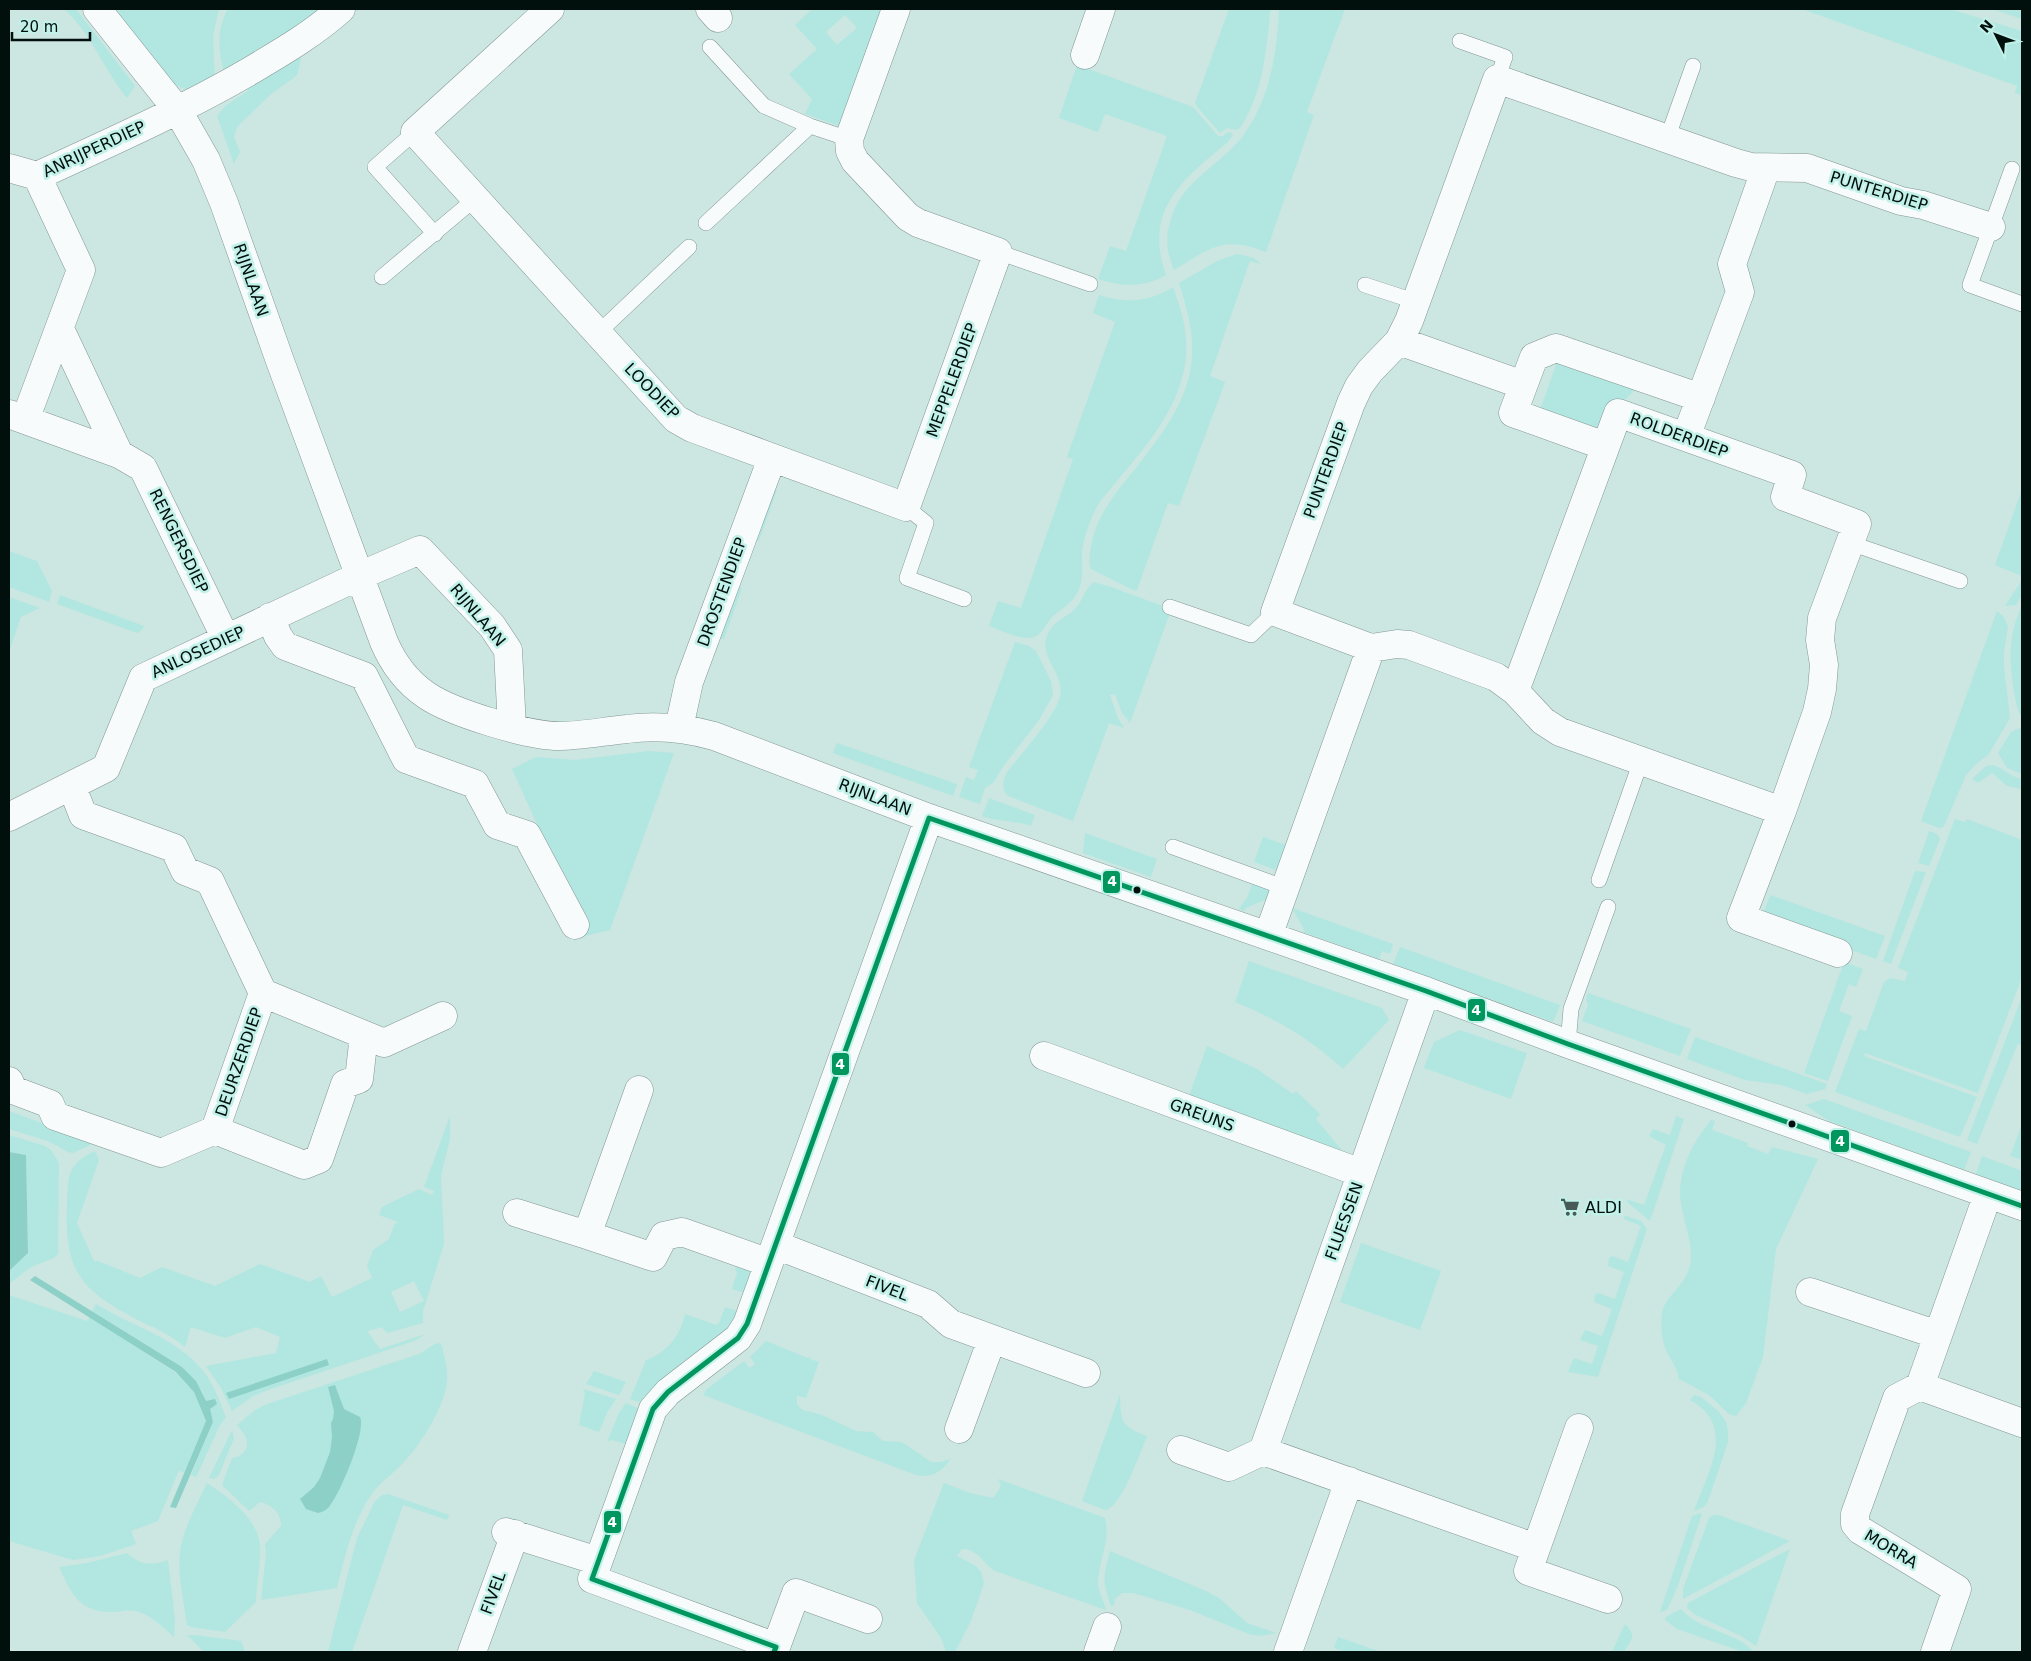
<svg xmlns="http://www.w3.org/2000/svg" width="2031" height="1661" font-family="'DejaVu Sans',sans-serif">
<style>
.green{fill:#b1e7e0;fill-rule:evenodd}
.water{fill:#8dd0c7}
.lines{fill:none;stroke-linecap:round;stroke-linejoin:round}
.lane-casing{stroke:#839794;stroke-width:16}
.street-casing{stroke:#839794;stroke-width:29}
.lane{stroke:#f7fbfb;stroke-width:15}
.street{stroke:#f7fbfb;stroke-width:28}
.bus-1-casing{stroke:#c1f1e9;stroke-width:9}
.bus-1{stroke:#00965e;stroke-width:5}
.bus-dot{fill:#010f0d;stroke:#c1f1e9;stroke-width:2}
.labels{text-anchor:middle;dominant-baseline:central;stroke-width:5;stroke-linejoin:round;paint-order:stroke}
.street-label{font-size:16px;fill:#010f0d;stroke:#c1f1e9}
.poi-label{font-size:16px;fill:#010f0d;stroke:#c1f1e9;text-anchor:start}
.line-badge{stroke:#c1f1e9;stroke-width:2}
.badge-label{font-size:14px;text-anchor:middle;font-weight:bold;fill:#fff}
</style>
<rect width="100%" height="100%" fill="#cce6e2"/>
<path class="green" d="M 64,9 L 76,9 L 135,86 L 127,98 C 103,69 93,35 64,9 Z
M 113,9 L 219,9 L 213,36 L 215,80 L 197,89 L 187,90 L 169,82 Z
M 228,9 L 327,9 L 225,75 C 218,54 216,28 228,9 Z
M 812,9 L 884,9 L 842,127 L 805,114 L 812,99 L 789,74 L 817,49 L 795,25 ZM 845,15 L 857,28 L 837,45 L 826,32 Z
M 1229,9 L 1271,9 L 1270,13 C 1266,53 1263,93 1240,128 L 1236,130 L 1227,128 L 1220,133 L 1199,109 L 1195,103 Z
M 1279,9 L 1345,9 L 1307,112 L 1314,115 L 1266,252 C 1223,235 1210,248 1174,270 C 1168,256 1165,241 1169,226 C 1179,178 1223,167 1247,130 C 1271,94 1277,51 1279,9 Z
M 1802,9 L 1950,9 L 2022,31 L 2022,95 L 2015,93 L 2017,86 Z
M 1992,9 L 2022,9 L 2022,19 Z
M 302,51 L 298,73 L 295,77 L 271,94 L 237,127 L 234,137 L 240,152 L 234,164 L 217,116 L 225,106 L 248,91 L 244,84 Z
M 1077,65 L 1193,107 L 1218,136 L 1223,136 L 1228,132 L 1232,133 L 1233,135 L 1228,142 C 1182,180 1143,210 1166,275 C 1143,288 1123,287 1098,279 L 1110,246 L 1126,251 L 1167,136 L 1105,114 L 1098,132 L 1059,118 Z
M 1238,254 L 1254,258 L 1261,264 L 1250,261 L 1210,376 L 1225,382 L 1179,506 L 1168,503 L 1137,590 L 1135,591 L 1091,569 C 1088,562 1090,554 1091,547 C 1097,509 1124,485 1145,456 C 1162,434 1179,410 1187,384 C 1198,347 1190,318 1179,283 L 1219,260 Z
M 1173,287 C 1179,304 1185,321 1186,339 C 1191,405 1137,455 1099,503 C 1091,517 1085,533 1082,550 C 1081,566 1085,581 1076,595 C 1071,604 1061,609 1053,616 C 1048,621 1045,629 1039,634 C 1029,645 1001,630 989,626 L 998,601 L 1021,608 L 1073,459 L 1067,457 L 1115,322 L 1093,313 L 1099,295 C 1125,304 1150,302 1173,287 Z
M 1559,356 L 1636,389 L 1622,402 L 1599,438 L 1538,416 Z
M 771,488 L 777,490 L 759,541 L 752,539 Z
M 2022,489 L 2022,576 L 1995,565 Z
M 9,551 L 37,561 L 52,591 L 49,602 L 9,587 Z
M 2022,580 L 2022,595 L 2016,605 L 2005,606 Z
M 1094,582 L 1114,588 L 1168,608 L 1170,613 L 1130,723 L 1122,713 L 1115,694 L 1110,695 L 1117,716 L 1124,728 L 1109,723 L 1073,821 L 1008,796 C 1001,789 1003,781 1007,772 C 1020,756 1056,715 1060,697 C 1067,672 1030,653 1053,626 C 1059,619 1068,616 1075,609 C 1083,601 1085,587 1094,582 Z
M 735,585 L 742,588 L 724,639 L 717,637 Z
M 60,595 L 144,626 L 142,630 L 137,633 L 57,604 Z
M 9,597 L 40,608 L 21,617 L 9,652 Z
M 2022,606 L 2022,718 C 2017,710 2016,701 2014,692 C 2009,662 2008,634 2022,606 Z
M 1997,611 L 2003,616 L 2008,626 L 2004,653 L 2004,667 L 2010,718 L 1989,754 L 1976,764 L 1966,775 L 1945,824 L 1943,827 L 1939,828 L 1921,821 Z
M 1015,642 L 1029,646 L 1036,651 L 1051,681 L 1053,695 L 1039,720 L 1002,768 L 994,782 L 985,788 L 980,804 L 959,797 L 966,777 L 974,780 L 978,770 L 969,767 Z
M 2022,727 L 2022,774 L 2007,768 L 1998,753 L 2011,732 Z
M 837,743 L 957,784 L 953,796 L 833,753 Z
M 649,751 L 674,753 L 610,930 L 585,936 L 534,826 L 537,824 L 512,769 L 536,757 L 575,760 Z
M 1992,765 C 2003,767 2010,777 2022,779 L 2022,789 L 2007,786 L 1992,773 L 1978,783 L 1972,779 L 1986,766 Z
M 989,798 L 1035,815 L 1031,826 C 1015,820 998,822 982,816 Z
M 1955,819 L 1965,822 L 1967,819 L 2022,840 L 2022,977 L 1978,1093 L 1865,1053 L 1864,1056 L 1977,1097 L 1960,1137 L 1835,1092 L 1859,1029 L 1866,1031 L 1884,982 L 1890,978 L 1905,981 L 1908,972 L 1898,968 Z
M 1929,831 L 1937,834 L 1940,839 L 1929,866 L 1918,863 Z
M 1085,833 L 1157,859 L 1151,877 L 1083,853 Z
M 1263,837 L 1289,846 L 1279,871 L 1254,862 Z
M 1915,871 L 1926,872 L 1891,964 L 1883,961 Z
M 1253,881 L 1272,888 L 1269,898 L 1246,908 L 1244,911 L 1239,909 L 1248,896 Z
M 1770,895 L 1885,936 L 1876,959 L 1762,918 Z
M 1292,908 L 1393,944 L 1390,954 L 1382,951 L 1379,959 L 1303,932 L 1304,929 Z
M 1400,947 L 1560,1005 L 1553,1022 L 1393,964 Z
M 1249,961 L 1382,1008 L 1389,1020 L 1343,1069 C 1311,1039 1275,1018 1235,1002 Z
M 1844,962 L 1863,969 L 1856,987 L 1849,984 L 1839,1011 L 1852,1016 L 1828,1081 L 1804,1073 Z
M 1588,993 L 1691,1029 L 1680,1056 L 1582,1021 L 1588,1005 L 1586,1000 Z
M 2022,997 L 2022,1046 L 2018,1043 L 1977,1144 L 1967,1140 Z
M 1460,1030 L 1527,1053 L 1511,1099 L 1424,1068 L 1434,1042 Z
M 1695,1037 L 1827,1084 L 1825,1089 L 1807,1094 L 1781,1085 L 1745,1080 L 1687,1059 Z
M 1207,1046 L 1257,1069 L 1293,1094 L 1296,1091 L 1320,1114 L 1316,1119 L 1345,1154 L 1188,1099 Z
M 1824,1099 L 1971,1152 L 1964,1170 L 1829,1121 L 1805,1105 Z
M 9,1111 L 90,1141 L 92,1144 L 73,1153 L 68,1152 L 48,1141 L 9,1129 Z
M 450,1116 L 450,1139 L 441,1175 L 444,1244 L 423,1311 L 423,1323 L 387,1333 L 382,1327 L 367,1331 L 380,1349 L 426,1334 L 414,1341 L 268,1390 L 253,1396 L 232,1411 L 221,1388 L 206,1366 L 276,1353 L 280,1337 L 256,1327 L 225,1338 L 191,1327 L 185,1347 C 172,1336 157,1329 142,1322 C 82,1291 64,1274 67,1203 C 69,1174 66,1165 95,1151 L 99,1160 L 77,1223 L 94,1261 L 98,1261 L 140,1278 L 162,1267 L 215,1286 L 260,1264 L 310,1282 L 321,1276 L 332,1297 L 372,1278 L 367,1266 L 373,1250 L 389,1239 L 394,1225 L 398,1222 L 379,1215 L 382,1207 L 419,1189 L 432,1195 L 434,1191 L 424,1187 ZM 414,1281 L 424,1301 L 400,1312 L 391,1292 Z
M 1676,1116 L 1684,1119 L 1650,1221 L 1626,1201 L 1629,1200 L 1644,1205 L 1666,1145 L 1649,1136 L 1653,1129 L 1670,1135 Z
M 1711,1120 L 1715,1121 L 1712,1130 L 1748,1143 L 1747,1146 L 1768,1154 L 1772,1147 L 1818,1159 L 1776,1249 L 1763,1357 L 1746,1403 L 1736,1416 L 1729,1414 L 1709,1395 L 1679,1379 C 1677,1368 1673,1363 1668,1354 C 1662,1344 1660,1325 1662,1313 C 1666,1293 1688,1286 1691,1260 C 1692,1240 1684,1223 1681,1204 C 1677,1182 1686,1156 1698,1138 C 1702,1131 1707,1127 1711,1120 Z
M 2022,1124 L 2022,1160 L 2010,1156 Z
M 9,1135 L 45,1146 L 51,1150 L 59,1163 L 58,1254 L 54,1258 L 31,1267 L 9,1284 L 9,1271 L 28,1253 L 26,1155 L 9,1152 Z
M 1982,1156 L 2022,1171 L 2022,1191 L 1976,1174 Z
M 1626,1216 L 1641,1221 L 1647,1229 L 1598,1377 L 1568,1372 L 1574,1358 L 1592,1364 L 1598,1346 L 1580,1340 L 1585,1330 L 1602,1336 L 1612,1309 L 1594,1302 L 1595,1295 L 1598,1293 L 1615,1299 L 1624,1272 L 1608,1266 L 1609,1258 L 1612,1256 L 1628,1262 L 1641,1226 L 1624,1219 L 1624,1217 Z
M 1361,1243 L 1441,1271 L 1420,1330 L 1340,1302 Z
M 738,1261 L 754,1267 L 745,1293 L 732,1289 L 737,1273 L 735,1269 Z
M 9,1295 L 87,1321 L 90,1317 L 184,1378 L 194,1392 L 206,1421 L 184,1473 L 179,1470 L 158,1521 L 131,1531 L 136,1544 L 100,1556 L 73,1560 L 9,1541 Z
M 96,1304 C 131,1326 178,1338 204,1372 C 214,1385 220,1402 226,1417 L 219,1427 L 196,1477 L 191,1475 L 213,1422 L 202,1391 L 182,1367 L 92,1311 Z
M 725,1307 L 738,1311 L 733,1327 L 642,1403 L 630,1399 L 646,1360 C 668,1352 680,1336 685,1314 L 716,1325 L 719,1323 Z
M 766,1341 L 808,1358 L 811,1356 L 810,1359 L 819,1362 L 806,1398 L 797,1396 L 797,1405 L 803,1410 L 822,1415 L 856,1431 L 873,1432 L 883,1441 L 902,1442 L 931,1462 L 941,1462 L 950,1459 L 949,1461 C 941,1473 930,1478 916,1475 L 703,1395 L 707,1389 L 744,1361 L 749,1368 L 755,1364 L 750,1357 Z
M 439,1343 L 442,1346 C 444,1357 448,1368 447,1379 C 446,1405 421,1444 403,1463 C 393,1474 380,1482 371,1495 C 352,1523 345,1556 337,1588 L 261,1600 L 266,1553 L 265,1544 L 281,1526 C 282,1514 271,1504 260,1502 L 249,1511 L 223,1486 L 223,1482 L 232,1458 C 242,1458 250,1448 246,1438 C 244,1433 240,1429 237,1425 L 255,1410 L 267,1404 L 419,1354 L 435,1344 Z
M 594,1371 L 626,1382 L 619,1395 L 586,1384 Z
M 583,1389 L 616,1399 L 608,1411 L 599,1432 L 579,1425 L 585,1394 Z
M 1120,1394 C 1121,1421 1120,1426 1147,1436 C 1141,1450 1121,1509 1105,1510 L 1082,1501 Z
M 1694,1395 L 1701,1397 L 1718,1411 L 1726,1422 L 1728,1431 L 1728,1442 L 1708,1501 L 1704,1507 L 1694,1511 C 1707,1474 1738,1426 1690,1400 Z
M 626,1403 L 640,1409 L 626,1444 L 612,1440 L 607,1442 L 619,1413 Z
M 232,1430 L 234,1438 L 219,1475 L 214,1479 L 209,1478 Z
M 998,1479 L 1105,1518 C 1111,1541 1098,1561 1098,1584 C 1099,1593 1104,1601 1106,1610 L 995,1571 C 984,1564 977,1548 962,1549 L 957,1556 L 976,1566 L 981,1572 L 984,1583 L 971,1621 L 955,1652 L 946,1652 L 941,1638 L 917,1603 L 914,1560 L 944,1483 L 970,1493 L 993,1498 L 999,1490 L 1001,1484 Z
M 207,1483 C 228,1497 259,1519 260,1547 C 261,1565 256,1584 256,1602 L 225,1632 L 191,1627 L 187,1625 C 184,1601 177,1575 180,1552 C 183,1528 197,1505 207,1483 Z
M 388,1494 L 449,1515 L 447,1520 L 403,1505 L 352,1652 L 328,1652 L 357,1538 L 375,1501 L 382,1495 Z
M 1700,1513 L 1702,1514 L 1677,1588 L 1667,1610 L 1660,1612 L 1692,1516 Z
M 1714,1515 L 1719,1515 L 1790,1541 L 1683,1599 L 1683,1589 L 1709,1518 Z
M 1790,1549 L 1756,1646 L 1743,1637 L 1694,1614 L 1687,1608 L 1688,1603 Z
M 1110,1551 L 1206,1591 L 1219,1598 L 1247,1623 L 1276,1633 L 1260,1636 L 1249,1634 L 1190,1610 L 1133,1593 L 1122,1593 L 1115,1599 L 1114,1606 L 1111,1606 C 1102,1580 1103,1578 1110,1551 Z
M 127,1553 C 139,1565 152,1566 168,1560 L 175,1619 L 174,1637 C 163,1627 151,1615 136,1611 C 129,1609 121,1612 113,1612 C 79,1612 72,1595 59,1567 L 87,1563 Z
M 1681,1609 C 1699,1631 1736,1631 1754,1652 L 1743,1652 L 1677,1629 L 1665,1620 L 1666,1617 Z
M 1625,1624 C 1637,1637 1632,1638 1624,1652 L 1612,1652 Z
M 187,1635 L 194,1635 L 241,1641 L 245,1652 L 204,1652 Z
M 1338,1637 L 1381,1652 L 1346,1652 L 1334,1648 Z"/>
<path class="water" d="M 9,1152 L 26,1155 L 28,1253 L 9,1271 Z
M 35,1276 L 182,1367 L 196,1381 L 206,1401 L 215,1399 L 217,1404 L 210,1409 L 213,1422 L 176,1508 L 170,1507 L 206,1421 L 194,1392 L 176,1372 L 30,1280 Z
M 327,1359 L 329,1365 L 229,1399 L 226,1393 Z
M 335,1385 L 344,1409 L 360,1417 C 367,1430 339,1497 328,1508 C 325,1511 322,1512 318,1513 L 306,1509 L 300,1499 L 314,1487 L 320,1478 L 330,1452 L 332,1437 L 331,1423 L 333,1419 L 334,1411 L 328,1387 Z"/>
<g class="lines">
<g class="lane-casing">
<path id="lane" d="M 1460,41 L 1505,57 L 1497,79
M 710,47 L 764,106 L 810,126 L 849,139
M 415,132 L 375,167 L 435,234
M 1667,139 L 1693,66
M 2012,169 L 1970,285 L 2022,304
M 706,223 L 810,126
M 998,252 L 1090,284
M 382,277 L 476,198
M 1365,285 L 1417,302
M 598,333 L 689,247
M 906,507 L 926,523 L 907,578 L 964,599
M 1850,543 L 1960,581
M 1170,607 L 1251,635 L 1275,612
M 1173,847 L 1286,888
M 1599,880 L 1641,761
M 1568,1044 L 1571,1009 L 1608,907"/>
</g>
<g class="street-casing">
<path id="street" d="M 97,9 L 178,111 L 206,160 L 224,203 L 280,361 L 384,642 C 393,663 407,682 426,695 C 452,713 529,736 559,736 C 582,736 605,731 627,729 C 657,725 685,728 714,736 L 929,818 L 1426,991 L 1568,1044 L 2022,1206
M 550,9 L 415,132 L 676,419 L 692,428 L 906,507 L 998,252 L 918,223 L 908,217 L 855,161 L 850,151 L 849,139 L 896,9
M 710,9 L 718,18
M 1085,55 L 1101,9
M 9,168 L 37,176 C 109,143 181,111 250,71 C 282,52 313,34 341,9
M 60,329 L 119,454
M 1399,341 L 1523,385
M 9,414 L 119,454 L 143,468 L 226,639
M 25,420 L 81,270 L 37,176
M 1686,437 L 1740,292 L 1732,264 L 1766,168
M 1605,446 L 1513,413 L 1534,357 L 1556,348 L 1701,398
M 270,617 L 278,636 L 285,646 L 364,676 L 406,759 L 475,784 L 497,825 L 527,835 L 575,925
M 1515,691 L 1618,413 L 1792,475 L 1785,497 L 1857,524 L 1822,618 L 1820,640 L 1824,665 L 1822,689 L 1817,712 L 1782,811 L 1560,732 L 1543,721 L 1515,691 L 1496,677 L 1409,645 L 1397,644 L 1371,648 L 1275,612 L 1351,403 L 1359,386 L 1370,371 L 1399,341 L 1409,321 L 1497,79 L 1736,163 L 1751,167 L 1807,168 L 1901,201 L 1923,205 L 1991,227
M 679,728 L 689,682 L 772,458
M 1782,811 L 1741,918 L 1838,953
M 9,817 L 106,768 L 143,678 L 359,576 L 420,550 L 492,626 L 508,650 L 512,728
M 1268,936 L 1371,648
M 263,993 L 384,1043 L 443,1016
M 1044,1056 L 1361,1173
M 9,1081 L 13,1090 L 50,1104 L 55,1116 L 161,1153 L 215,1130 L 263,993 L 210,881 L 185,871 L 174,848 L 83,815 L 72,787
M 639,1090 L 587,1235 L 653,1257 L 664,1236 L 682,1232 L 769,1263
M 215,1130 L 304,1165 L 319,1159 L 345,1084 L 359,1079 L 364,1035
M 1988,1194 L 1920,1386 L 2022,1423
M 517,1213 L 587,1235
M 776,1245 L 928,1304 L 951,1324 L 1086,1373
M 1810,1292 L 1938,1335
M 1920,1386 L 1897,1398 L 1855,1514 L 1855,1524 L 1860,1530 L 1957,1589 L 1935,1652
M 1579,1428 L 1528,1571 L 1608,1599
M 959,1429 L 992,1339
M 1181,1450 L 1229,1467 L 1263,1451 L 1536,1548
M 1263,1451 L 1426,991
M 506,1532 L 598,1561
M 776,1647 L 796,1593 L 868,1619
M 472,1652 L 515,1534
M 774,1652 L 776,1647 L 592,1579 L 653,1409 L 668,1392 L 738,1338 L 747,1324 L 929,818
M 1098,1652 L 1107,1627
M 1288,1652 L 1349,1481"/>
</g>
<use href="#lane" class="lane"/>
<use href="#street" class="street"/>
<g class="bus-1-casing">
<path id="bus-1" d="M 929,818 L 1426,991 L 1568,1044 L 2022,1206
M 774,1652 L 776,1647 L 592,1579 L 653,1409 L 668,1392 L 738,1338 L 747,1324 L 929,818"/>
</g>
<use href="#bus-1" class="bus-1"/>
</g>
<defs>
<g id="supermarket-bare" transform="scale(1.5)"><path d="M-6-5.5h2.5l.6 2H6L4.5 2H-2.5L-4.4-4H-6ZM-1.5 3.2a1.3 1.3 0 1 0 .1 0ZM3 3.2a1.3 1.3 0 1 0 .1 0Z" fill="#485a58" stroke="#c1f1e9" stroke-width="2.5" paint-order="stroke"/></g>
</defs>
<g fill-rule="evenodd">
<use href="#supermarket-bare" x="1570" y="1207"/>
</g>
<g class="bus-dot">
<circle cx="1137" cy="890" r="4.5"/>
<circle cx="1792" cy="1124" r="4.5"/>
</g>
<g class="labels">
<g class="street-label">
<text transform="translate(94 149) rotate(-25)">ANRIJPERDIEP</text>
<text transform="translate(1879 191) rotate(17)">PUNTERDIEP</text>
<text transform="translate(251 280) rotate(71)">RIJNLAAN</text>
<text transform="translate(952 380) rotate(-70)">MEPPELERDIEP</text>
<text transform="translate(652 391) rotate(46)">LOODIEP</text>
<text transform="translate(1679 435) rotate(20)">ROLDERDIEP</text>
<text transform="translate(1326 470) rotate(-70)">PUNTERDIEP</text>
<text transform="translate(179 541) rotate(64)">RENGERSDIEP</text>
<text transform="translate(722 592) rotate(-70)">DROSTENDIEP</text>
<text transform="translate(478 615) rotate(50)">RIJNLAAN</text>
<text transform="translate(198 652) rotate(-25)">ANLOSEDIEP</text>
<text transform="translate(875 797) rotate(21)">RIJNLAAN</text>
<text transform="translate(239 1062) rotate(-71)">DEURZERDIEP</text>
<text transform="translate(1202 1115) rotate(20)">GREUNS</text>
<text transform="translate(1344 1221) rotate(-70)">FLUESSEN</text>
<text transform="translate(887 1288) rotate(21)">FIVEL</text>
<text transform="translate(1891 1549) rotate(31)">MORRA</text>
<text transform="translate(493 1593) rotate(-70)">FIVEL</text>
</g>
<g class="poi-label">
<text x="1585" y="1207">ALDI</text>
</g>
</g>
<g class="line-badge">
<rect x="1102" y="870" width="19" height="24" rx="5" fill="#00965e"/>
<rect x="1467" y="998" width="19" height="24" rx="5" fill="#00965e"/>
<rect x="831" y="1052" width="19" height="24" rx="5" fill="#00965e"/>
<rect x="1830" y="1129" width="20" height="24" rx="5" fill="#00965e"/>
<rect x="603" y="1510" width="19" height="24" rx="5" fill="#00965e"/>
</g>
<g class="badge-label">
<text x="1112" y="886">4</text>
<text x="1476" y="1015">4</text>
<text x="840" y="1069">4</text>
<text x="1840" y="1146">4</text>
<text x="612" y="1527">4</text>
</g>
<rect width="2031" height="1661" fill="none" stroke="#010f0d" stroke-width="20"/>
<g transform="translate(1996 35) rotate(312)" stroke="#c1f1e9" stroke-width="4" paint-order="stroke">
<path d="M0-4L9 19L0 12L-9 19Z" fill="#010f0d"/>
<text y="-8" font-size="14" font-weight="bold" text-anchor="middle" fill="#010f0d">N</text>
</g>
<path d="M12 32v8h78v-8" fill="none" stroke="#010f0d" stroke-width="2.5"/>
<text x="20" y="32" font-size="15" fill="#010f0d" stroke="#c1f1e9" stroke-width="4" paint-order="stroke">20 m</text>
</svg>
